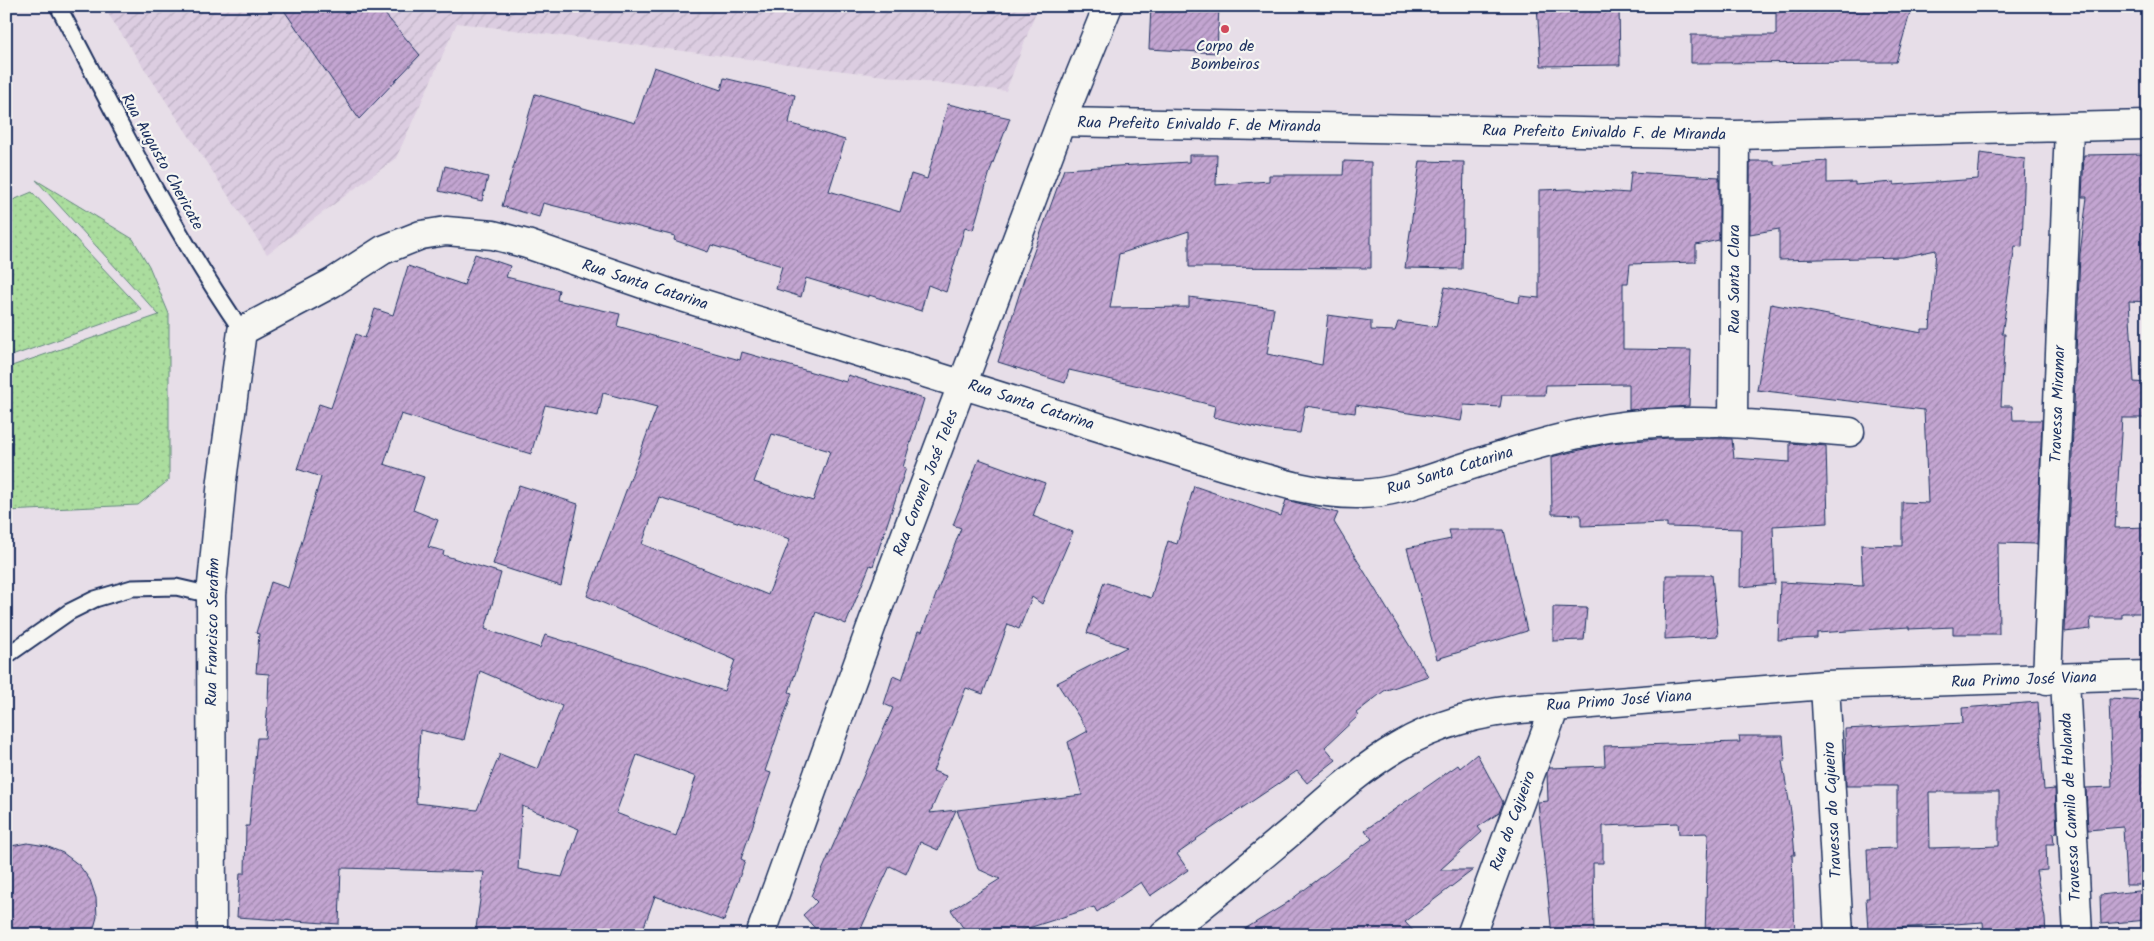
<svg xmlns="http://www.w3.org/2000/svg" width="2154" height="941" font-family="Kalam,sans-serif">
<style>
.industrial{fill:url(#industrial-furrows)}
.grass{fill:url(#grass-dots);stroke:#63867e}
.building{fill:url(#building-hatch);stroke:#1b2f5e;fill-rule:evenodd}
.lines{fill:none;stroke-linecap:round;stroke-linejoin:round}
.service-casing{stroke:#1b2f5e;stroke-width:19}
.minor-casing{stroke:#1b2f5e;stroke-width:31}
.service{stroke:#f6f6f2;stroke-width:15}
.minor{stroke:#f6f6f2;stroke-width:28}
.poi-dot{fill:#d1495b;stroke:#f6f6f2;stroke-width:2}
.labels{text-anchor:middle;dominant-baseline:central;stroke-width:4.5;stroke-linejoin:round;paint-order:stroke}
.poi-label{font-size:16px;fill:#1b2f5e;stroke:#f6f6f2}
.street-label{font-size:16px;fill:#1b2f5e;stroke:#f6f6f2}
</style>
<defs>
<pattern id="industrial-furrows" width="10" height="10" patternUnits="userSpaceOnUse" patternTransform="scale(1.25)"><rect width="10" height="10" fill="#dccde1"/><path d="M-1 1l2-2M0 10L10 0M9 11l2-2" fill="none" stroke="#bcb0c3"/></pattern>
<pattern id="grass-dots" width="8" height="8" patternUnits="userSpaceOnUse" patternTransform="scale(1.25)"><rect width="8" height="8" fill="#abdd9e"/><path d="M2 2h.1M6 6h.1" fill="none" stroke="#93be8a" stroke-width="1.8" stroke-linecap="round"/></pattern>
<pattern id="building-hatch" width="6" height="6" patternUnits="userSpaceOnUse" patternTransform="scale(1.25)"><rect width="6" height="6" fill="#c3a5d1"/><path d="M-1 1l2-2M0 6l6-6M5 7l2-2" fill="none" stroke="#9e87ad"/></pattern>
</defs>
<rect width="100%" height="100%" fill="#e7dee8"/>
<filter id="ink" filterUnits="userSpaceOnUse"><feTurbulence type="fractalNoise" baseFrequency=".02" numOctaves="2"/><feDisplacementMap in="SourceGraphic" scale="10" xChannelSelector="R" yChannelSelector="G"/><feConvolveMatrix kernelMatrix="1 2 1 2 8 2 1 2 1" color-interpolation-filters="sRGB"/></filter>
<g filter="url(#ink)">
<path class="industrial" d="M 103,6 L 1038,6 L 1006,91 L 457,23 L 396,158 L 267,254 Z"/>
<path class="grass" d="M 36,180 L 133,239 L 149,266 L 169,314 L 169,480 L 138,505 L 6,511 L 6,368 L 159,315 Z
M 32,192 L 142,310 L 6,358 L 6,203 Z"/>
<path class="building" d="M 281,6 L 378,6 L 420,55 L 359,119 Z
M 1151,6 L 1219,6 L 1217,53 L 1149,49 Z
M 1537,6 L 1619,6 L 1620,65 L 1541,66 Z
M 1776,6 L 1912,6 L 1896,62 L 1691,63 L 1691,35 L 1776,35 Z
M 654,67 L 721,90 L 724,78 L 795,95 L 789,123 L 845,140 L 829,191 L 900,212 L 911,174 L 927,179 L 948,104 L 1010,118 L 991,168 L 973,230 L 965,227 L 946,292 L 928,285 L 921,311 L 869,295 L 869,297 L 806,278 L 801,297 L 776,289 L 782,266 L 711,245 L 708,252 L 674,240 L 675,236 L 543,203 L 539,217 L 502,206 L 535,94 L 635,123 Z
M 1980,153 L 2025,159 L 2022,247 L 2015,246 L 2002,334 L 2005,334 L 2001,406 L 2012,406 L 2013,420 L 2042,420 L 2037,544 L 1998,543 L 1999,634 L 1953,634 L 1953,627 L 1909,629 L 1909,627 L 1817,633 L 1817,638 L 1778,640 L 1780,582 L 1863,586 L 1861,545 L 1902,546 L 1902,502 L 1928,503 L 1924,410 L 1757,390 L 1771,304 L 1922,333 L 1922,329 L 1930,329 L 1936,250 L 1903,257 L 1779,260 L 1779,229 L 1750,234 L 1750,161 L 1774,161 L 1774,165 L 1827,161 L 1827,183 L 1855,182 L 1855,185 L 1894,182 L 1894,185 L 1978,179 Z
M 2148,154 L 2148,302 L 2129,301 L 2134,382 L 2148,383 L 2148,418 L 2122,418 L 2115,528 L 2148,527 L 2148,613 L 2122,613 L 2122,618 L 2090,618 L 2091,629 L 2065,632 L 2080,254 L 2087,197 L 2082,197 L 2084,155 Z
M 1189,155 L 1217,155 L 1216,185 L 1269,181 L 1269,175 L 1343,175 L 1344,161 L 1371,162 L 1371,268 L 1189,267 L 1189,231 L 1119,254 L 1110,308 L 1189,307 L 1189,297 L 1274,308 L 1267,354 L 1322,365 L 1328,315 L 1371,321 L 1371,330 L 1395,331 L 1398,322 L 1436,327 L 1445,287 L 1519,303 L 1520,296 L 1539,298 L 1539,190 L 1569,189 L 1629,193 L 1631,172 L 1719,177 L 1719,240 L 1696,245 L 1696,262 L 1630,264 L 1628,283 L 1623,283 L 1623,349 L 1691,350 L 1689,406 L 1629,410 L 1629,384 L 1546,385 L 1545,395 L 1502,395 L 1500,407 L 1464,405 L 1461,421 L 1356,405 L 1355,413 L 1305,406 L 1300,433 L 1268,430 L 1213,417 L 1215,406 L 1165,393 L 1165,392 L 1069,370 L 1065,383 L 998,362 L 1024,279 L 1064,169 L 1189,162 Z
M 1420,161 L 1464,162 L 1462,269 L 1405,268 Z
M 445,166 L 488,177 L 482,201 L 439,191 Z
M 475,254 L 510,266 L 506,277 L 559,290 L 557,300 L 620,314 L 617,326 L 740,360 L 742,352 L 846,382 L 848,375 L 924,399 L 903,467 L 906,468 L 873,566 L 870,565 L 846,624 L 816,612 L 789,692 L 792,693 L 765,771 L 771,773 L 741,859 L 745,861 L 724,921 L 655,896 L 641,935 L 475,935 L 484,872 L 341,868 L 339,924 L 237,917 L 240,873 L 245,873 L 246,826 L 249,826 L 257,738 L 265,738 L 268,701 L 269,674 L 256,673 L 259,634 L 256,633 L 271,582 L 288,588 L 321,477 L 297,469 L 319,404 L 331,408 L 356,334 L 365,338 L 375,309 L 393,315 L 408,266 L 464,285 ZM 603,393 L 657,407 L 587,596 L 735,660 L 724,691 L 545,635 L 540,648 L 485,629 L 501,573 L 443,555 L 444,551 L 428,547 L 438,520 L 413,510 L 424,477 L 384,464 L 401,414 L 531,454 L 545,405 L 598,416 ZM 772,434 L 830,451 L 813,501 L 754,482 ZM 659,497 L 790,539 L 768,595 L 642,544 ZM 480,671 L 562,706 L 538,769 L 500,754 L 477,810 L 416,803 L 420,730 L 464,740 ZM 637,755 L 696,777 L 676,836 L 616,813 ZM 522,806 L 579,829 L 562,877 L 518,869 Z
M 1669,438 L 1732,439 L 1734,458 L 1790,462 L 1790,443 L 1826,446 L 1828,523 L 1773,526 L 1775,584 L 1740,587 L 1741,529 L 1667,527 L 1667,523 L 1581,526 L 1581,515 L 1552,514 L 1551,457 L 1610,443 Z
M 979,459 L 1045,483 L 1033,516 L 1073,532 L 1042,604 L 1032,597 L 1019,629 L 1008,624 L 983,694 L 966,688 L 933,771 L 946,776 L 930,813 L 956,810 L 938,850 L 920,842 L 906,874 L 890,866 L 858,935 L 821,935 L 803,915 L 817,902 L 811,896 L 893,708 L 884,704 L 893,676 L 902,680 L 918,631 L 922,632 L 961,528 L 953,525 Z
M 519,485 L 578,504 L 561,586 L 493,564 Z
M 1194,486 L 1281,516 L 1286,500 L 1338,513 L 1334,522 L 1428,676 L 1384,691 L 1356,713 L 1358,716 L 1325,747 L 1336,760 L 1307,783 L 1297,771 L 1196,839 L 1197,840 L 1177,854 L 1188,870 L 1150,896 L 1141,882 L 1097,912 L 1094,907 L 1007,935 L 968,935 L 951,910 L 1000,879 L 978,869 L 957,810 L 1082,795 L 1068,742 L 1088,731 L 1057,683 L 1127,647 L 1087,633 L 1104,582 L 1151,598 L 1168,541 L 1177,544 Z
M 1449,530 L 1504,530 L 1527,631 L 1437,659 L 1407,548 L 1451,539 Z
M 1666,575 L 1712,575 L 1718,636 L 1665,639 Z
M 1553,607 L 1587,608 L 1584,640 L 1553,641 Z
M 2109,699 L 2148,701 L 2148,885 L 2126,885 L 2123,827 L 2088,830 L 2086,788 L 2112,787 Z
M 2038,702 L 2044,790 L 2055,789 L 2057,832 L 2053,833 L 2054,844 L 2046,844 L 2047,870 L 2036,871 L 2045,918 L 2046,935 L 1984,935 L 1983,922 L 1868,930 L 1866,898 L 1869,898 L 1867,849 L 1897,848 L 1897,786 L 1846,786 L 1845,729 L 1963,723 L 1962,708 ZM 1929,792 L 1999,792 L 1999,846 L 1930,848 Z
M 1739,736 L 1783,736 L 1785,761 L 1782,761 L 1791,812 L 1795,855 L 1792,855 L 1795,935 L 1705,935 L 1708,833 L 1679,834 L 1678,823 L 1603,826 L 1603,863 L 1593,863 L 1594,935 L 1552,935 L 1538,802 L 1548,801 L 1547,773 L 1549,768 L 1605,766 L 1604,746 L 1740,742 Z
M 1477,754 L 1503,802 L 1499,813 L 1478,827 L 1482,832 L 1440,870 L 1473,870 L 1405,922 L 1417,935 L 1235,935 L 1284,905 L 1372,839 L 1365,830 L 1458,765 L 1460,768 Z
M 27,843 L 46,846 L 63,853 L 79,865 L 90,880 L 96,898 L 97,917 L 92,935 L 6,935 L 6,847 Z
M 2148,890 L 2148,920 L 2101,924 L 2100,895 Z"/>
<g class="lines">
<g class="service-casing">
<path id="service" d="M 58,6 C 116,116 171,228 242,331
M 6,656 L 69,612 L 95,599 L 132,588 L 176,587 L 211,595"/>
</g>
<g class="minor-casing">
<path id="minor" d="M 1061,122 L 1735,135 L 2148,125
M 1733,423 L 1735,135
M 2065,679 L 2078,935
M 2047,680 L 2069,128
M 1825,685 L 1839,935
M 212,935 L 211,595 L 222,480 L 242,331 L 332,283 L 383,250 L 421,235 L 446,231 L 493,235 L 527,244 L 669,293 L 1220,465 C 1265,478 1312,495 1360,494 C 1394,493 1427,480 1459,469 C 1508,453 1557,437 1608,428 C 1689,415 1769,426 1850,432
M 760,935 L 874,619 L 1061,122 L 1108,6
M 1164,935 C 1209,901 1251,865 1294,829 C 1327,800 1360,769 1398,747 C 1446,718 1501,708 1555,707 L 1825,685 L 2148,675
M 1471,935 L 1555,707"/>
</g>
<use href="#service" class="service"/>
<use href="#minor" class="minor"/>
</g>
</g>
<circle class="poi-dot" cx="1225" cy="29" r="5"/>
<g class="labels">
<g class="poi-label">
<text x="1225" y="46">Corpo de<tspan x="1225" dy="18">Bombeiros</tspan></text>
</g>
<g class="street-label">
<text transform="translate(1199 125) rotate(1)">Rua Prefeito Enivaldo F. de Miranda</text>
<text transform="translate(1604 133) rotate(1)">Rua Prefeito Enivaldo F. de Miranda</text>
<text transform="translate(162 162) rotate(61)">Rua Augusto Chericate</text>
<text transform="translate(1734 279) rotate(-90)">Rua Santa Clara</text>
<text transform="translate(645 285) rotate(18)">Rua Santa Catarina</text>
<text transform="translate(2058 404) rotate(-88)">Travessa Miramar</text>
<text transform="translate(1031 405) rotate(18)">Rua Santa Catarina</text>
<text transform="translate(1450 471) rotate(-17)">Rua Santa Catarina</text>
<text transform="translate(926 483) rotate(-69)">Rua Coronel José Teles</text>
<text transform="translate(213 632) rotate(-89)">Rua Francisco Serafim</text>
<text transform="translate(2024 680) rotate(-2)">Rua Primo José Viana</text>
<text transform="translate(1619 701) rotate(-4)">Rua Primo José Viana</text>
<text transform="translate(2071 807) rotate(-93)">Travessa Camilo de Holanda</text>
<text transform="translate(1833 810) rotate(-93)">Travessa do Cajueiro</text>
<text transform="translate(1513 821) rotate(-70)">Rua do Cajueiro</text>
</g>
</g>
<rect width="2154" height="941" fill="none" stroke="#f6f6f2" stroke-width="25"/>
<rect x="12" y="12" width="2129" height="916" fill="none" stroke="#1b2f5e" stroke-width="2" filter="url(#ink)"/>
</svg>
